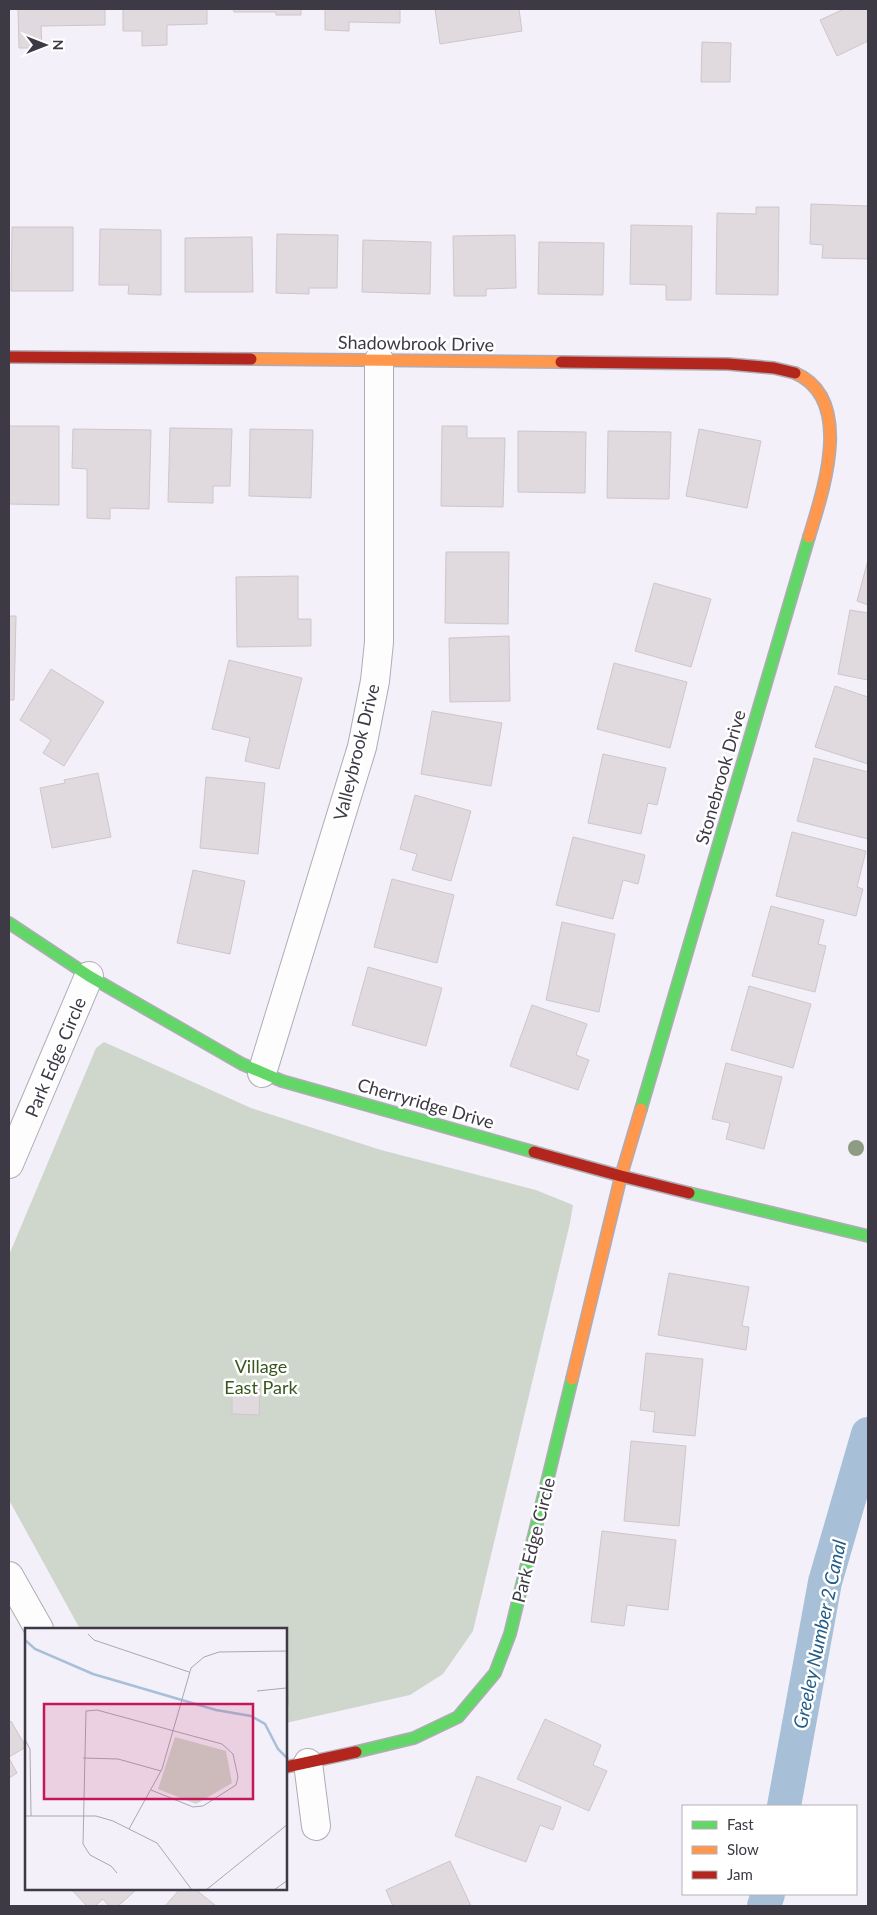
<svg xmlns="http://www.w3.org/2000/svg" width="877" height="1915" font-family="Lato,sans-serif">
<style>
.green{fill:#cfd7cc}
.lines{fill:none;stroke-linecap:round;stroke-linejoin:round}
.canal{stroke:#a7c0d8;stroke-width:34}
.building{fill:#e0d9dd;stroke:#cec6ca}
.street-casing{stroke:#afacb6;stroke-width:30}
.fast-casing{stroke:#afacb6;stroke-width:14}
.slow-casing{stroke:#afacb6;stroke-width:14}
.jam-casing{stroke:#afacb6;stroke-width:14}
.street{stroke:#fdfdfe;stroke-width:28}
.fast{stroke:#63d668;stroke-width:11}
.slow{stroke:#ff974d;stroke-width:11}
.jam{stroke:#b3261e;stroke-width:11}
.tree{fill:#8d9c82}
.labels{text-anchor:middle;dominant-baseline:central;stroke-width:5;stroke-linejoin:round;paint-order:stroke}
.street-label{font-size:18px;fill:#3e3a45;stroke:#fff}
.park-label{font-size:18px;fill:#39571f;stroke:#fff}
.water-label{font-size:19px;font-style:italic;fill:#235d87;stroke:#fff}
.inset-river{fill:none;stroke:#a7c0d8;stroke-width:2.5}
.inset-road{fill:none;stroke:#aba7b2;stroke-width:1}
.view{fill:#c2185b;fill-opacity:0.15;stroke:#c2185b;stroke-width:2.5}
.inset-edge{fill:none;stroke:#3e3a45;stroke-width:2.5}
</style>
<rect width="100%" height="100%" fill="#f3f0fa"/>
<path class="green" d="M 104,1042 L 251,1108 L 381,1150 L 536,1190 L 573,1205 L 570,1223 L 473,1631 L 443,1674 L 410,1695 L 286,1723 L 286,1629 L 80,1629 L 9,1500 L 9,1255 L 96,1048 Z"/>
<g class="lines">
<path class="canal" d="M 784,1806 L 825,1582 L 868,1434
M 764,1906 L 768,1894"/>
</g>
<path class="building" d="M 18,9 L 105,9 L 105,25 L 41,26 L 42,48 L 19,48 Z
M 123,9 L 207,9 L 207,24 L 167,25 L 167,45 L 142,46 L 142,31 L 123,31 Z
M 233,9 L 301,9 L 301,15 L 276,15 L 276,12 L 234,12 Z
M 325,9 L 400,9 L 400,23 L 349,22 L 349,31 L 325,30 Z
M 435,9 L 519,9 L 522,31 L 440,44 Z
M 844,9 L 868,9 L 868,41 L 837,56 L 820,20 Z
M 702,42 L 731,43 L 730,82 L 701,82 Z
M 811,204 L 868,206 L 868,259 L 822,258 L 823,245 L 810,244 Z
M 756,207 L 779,207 L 778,295 L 716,294 L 717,213 L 756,214 Z
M 631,225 L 692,226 L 691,300 L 666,300 L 666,285 L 630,284 Z
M 12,227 L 73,227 L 73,291 L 11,291 Z
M 100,229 L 161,230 L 161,295 L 128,294 L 129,285 L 99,285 Z
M 277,234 L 338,235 L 337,288 L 309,288 L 309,294 L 276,293 Z
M 515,235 L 516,288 L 486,289 L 486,296 L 454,296 L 453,236 Z
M 252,237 L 253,292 L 185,292 L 185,238 Z
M 363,240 L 431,242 L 430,294 L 362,292 Z
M 539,242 L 604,243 L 603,295 L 538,294 Z
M 9,426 L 59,426 L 59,505 L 9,504 Z
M 442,426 L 467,426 L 467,438 L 505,438 L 503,507 L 441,506 Z
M 170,428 L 232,429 L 230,486 L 213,486 L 213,503 L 168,502 Z
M 73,429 L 151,430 L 149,509 L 110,508 L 110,519 L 87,518 L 87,469 L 72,468 Z
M 250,429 L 313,430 L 311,498 L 249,496 Z
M 699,429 L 761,441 L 747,508 L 686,496 Z
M 518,431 L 586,432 L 585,493 L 518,492 Z
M 608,431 L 671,432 L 669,499 L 607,498 Z
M 446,552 L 509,552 L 508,624 L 445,623 Z
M 868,560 L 868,605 L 857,601 Z
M 298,576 L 298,619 L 311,619 L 311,646 L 237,647 L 236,577 Z
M 654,583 L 711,599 L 691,667 L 635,651 Z
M 850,610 L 868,613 L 868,680 L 838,674 Z
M 9,616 L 16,616 L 14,700 L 9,700 Z
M 509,636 L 510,701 L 450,702 L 449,638 Z
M 229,660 L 302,678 L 279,769 L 245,761 L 250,738 L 212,729 Z
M 614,663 L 687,682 L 670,748 L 597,729 Z
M 51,669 L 104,702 L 64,766 L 43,753 L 51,740 L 20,720 Z
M 835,686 L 868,697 L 868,764 L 815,747 Z
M 432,711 L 502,723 L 491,786 L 421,774 Z
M 603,754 L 666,768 L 657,805 L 648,803 L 641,834 L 588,823 Z
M 814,758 L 868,772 L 868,839 L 797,821 Z
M 98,773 L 111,837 L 52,848 L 40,788 L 65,783 L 64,780 Z
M 206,777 L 265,783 L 258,854 L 200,848 Z
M 415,795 L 471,811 L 451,881 L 412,870 L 417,854 L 400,849 Z
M 792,832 L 866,851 L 857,887 L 863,889 L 856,916 L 776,896 Z
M 573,837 L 645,855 L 638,884 L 623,880 L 613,919 L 556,905 Z
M 193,870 L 245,881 L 230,954 L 177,943 Z
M 392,879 L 454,895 L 437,963 L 374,947 Z
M 771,906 L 824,920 L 818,944 L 826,946 L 815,992 L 752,976 Z
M 562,922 L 615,934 L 599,1012 L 546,1000 Z
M 368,967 L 442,988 L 426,1046 L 352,1025 Z
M 749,986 L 811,1004 L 793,1068 L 731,1050 Z
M 532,1005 L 587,1024 L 576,1055 L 589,1060 L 578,1090 L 510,1066 Z
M 726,1063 L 782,1077 L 764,1149 L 726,1139 L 730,1123 L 712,1119 Z
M 669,1273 L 749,1287 L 742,1326 L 749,1327 L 746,1350 L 658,1335 Z
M 646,1353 L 703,1359 L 695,1436 L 653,1432 L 655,1412 L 640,1410 Z
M 232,1386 L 260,1387 L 259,1415 L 232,1414 Z
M 631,1441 L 686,1446 L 679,1526 L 624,1521 Z
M 602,1531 L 676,1540 L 668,1610 L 627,1605 L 624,1626 L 591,1622 Z
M 545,1719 L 601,1745 L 593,1765 L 607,1771 L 589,1811 L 517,1779 Z
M 11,1721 L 26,1747 L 9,1757 L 9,1723 Z
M 9,1758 L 17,1773 L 9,1778 Z
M 477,1776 L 561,1807 L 553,1830 L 540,1825 L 526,1862 L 455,1836 Z
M 450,1861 L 471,1906 L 393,1906 L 386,1890 Z
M 71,1889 L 137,1889 L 118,1906 L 109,1906 L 103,1899 L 95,1906 L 87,1906 Z
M 180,1889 L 195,1889 L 216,1906 L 165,1906 Z"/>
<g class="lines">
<g class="street-casing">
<path id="street" d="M 262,1073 L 362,747 L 375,681 L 379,642 L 379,360
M 9,1164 L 89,976
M 9,1576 L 39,1629
M 308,1763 L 316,1826"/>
</g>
<g class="fast-casing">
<path id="fast" d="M 9,923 L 89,976 L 242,1064 L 282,1081 L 534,1152
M 641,1109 L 809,537
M 689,1193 L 868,1236
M 356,1752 L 414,1738 L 458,1717 L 495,1673 L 510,1634 L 572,1379"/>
</g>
<g class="slow-casing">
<path id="slow" d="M 251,359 L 561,362
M 795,373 C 855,399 823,491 809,537
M 572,1379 L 621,1176 L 641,1109"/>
</g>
<g class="jam-casing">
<path id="jam" d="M 9,357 L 251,359
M 561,362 L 728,364 L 774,368 L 795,373
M 534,1152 L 621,1176 L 689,1193
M 286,1767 L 356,1752"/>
</g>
<use href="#street" class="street"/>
<use href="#fast" class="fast"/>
<use href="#slow" class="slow"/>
<use href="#jam" class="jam"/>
</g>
<circle class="tree" cx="856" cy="1148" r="8"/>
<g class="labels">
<g class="street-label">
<text transform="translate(416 343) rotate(1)">Shadowbrook Drive</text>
<text transform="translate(356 752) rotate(-76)">Valleybrook Drive</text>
<text transform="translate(720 777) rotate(-74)">Stonebrook Drive</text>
<text transform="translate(55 1057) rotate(-67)">Park Edge Circle</text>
<text transform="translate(426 1103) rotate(16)">Cherryridge Drive</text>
<text transform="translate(533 1540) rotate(-76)">Park Edge Circle</text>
</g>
<g class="park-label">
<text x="261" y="1366">Village<tspan x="261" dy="21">East Park</tspan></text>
</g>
<g class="water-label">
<text transform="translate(819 1634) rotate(-78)">Greeley Number 2 Canal</text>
</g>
</g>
<g transform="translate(25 1628)">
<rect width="262" height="262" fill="#f3f0fa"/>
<path d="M 150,109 L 201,123 L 207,155 L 171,176 L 133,161 Z" fill="#cfd7cc"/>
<path class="inset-river" d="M 0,12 L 10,21 L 68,46 L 191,82 L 226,88 L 240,96 L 253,121 L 263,131"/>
<path class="inset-road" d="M 262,4 L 263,77M 63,6 L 69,12 L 164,44M 232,63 L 261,60M 0,112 L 5,121 L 6,188M 58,130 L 93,131 L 136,143M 0,188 L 71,188 L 88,193 L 132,215 L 167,262M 104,201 L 137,141 L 166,40 L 179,29 L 194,24 L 263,23M 92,245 L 86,238 L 65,227 L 58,216 L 61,83 L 72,82 L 197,116 L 208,126 L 213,149 L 211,157 L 178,178 L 168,179 L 126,162M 181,262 L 263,196M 249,262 L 263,252"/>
<path class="view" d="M 19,76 L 228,76 L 228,171 L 19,171 Z"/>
<rect width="262" height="262" class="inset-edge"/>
</g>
<rect width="877" height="1915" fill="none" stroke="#3e3a45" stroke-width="20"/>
<rect x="682" y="1805" width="175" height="90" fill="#ffffff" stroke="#b2b0b5"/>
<rect x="692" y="1821" width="25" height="8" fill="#63d668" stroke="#b2b0b5"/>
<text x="727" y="1830" font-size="15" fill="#3e3a45">Fast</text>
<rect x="692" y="1846" width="25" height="8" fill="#ff974d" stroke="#b2b0b5"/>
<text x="727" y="1855" font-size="15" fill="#3e3a45">Slow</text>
<rect x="692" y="1871" width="25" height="8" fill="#b3261e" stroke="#b2b0b5"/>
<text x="727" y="1880" font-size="15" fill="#3e3a45">Jam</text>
<g transform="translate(45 45) rotate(90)" stroke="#ffffff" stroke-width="4" paint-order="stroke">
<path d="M0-4L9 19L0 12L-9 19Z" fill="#3e3a45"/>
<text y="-8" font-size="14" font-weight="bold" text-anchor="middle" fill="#3e3a45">N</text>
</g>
</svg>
